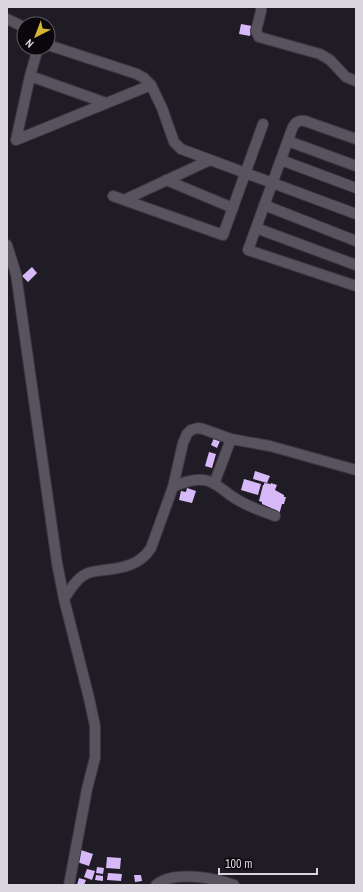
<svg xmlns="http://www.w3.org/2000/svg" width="363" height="892" font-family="'Archivo Narrow',sans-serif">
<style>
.building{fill:#d7b9f9}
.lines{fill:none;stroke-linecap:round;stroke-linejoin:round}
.minor-casing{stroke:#3c3840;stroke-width:12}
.minor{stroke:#58535e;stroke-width:10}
</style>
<rect width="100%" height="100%" fill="#201c25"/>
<path class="building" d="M 241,24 L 252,26 L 250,36 L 239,34 Z
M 32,267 L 37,273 L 28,282 L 22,276 Z
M 214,438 L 220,441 L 217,448 L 211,445 Z
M 209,452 L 216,454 L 212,468 L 205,466 Z
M 255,471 L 270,476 L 267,483 L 253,479 Z
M 244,479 L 261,484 L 258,495 L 241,490 Z
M 264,483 L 271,484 L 271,483 L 277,485 L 275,490 L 284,495 L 284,497 L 286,497 L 284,504 L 282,504 L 279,515 L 269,513 L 271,508 L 262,504 L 262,502 L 259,501 L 263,485 L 264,485 Z
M 187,488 L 196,491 L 192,503 L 179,500 L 181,491 L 186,492 Z
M 81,850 L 93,854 L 89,866 L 77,862 Z
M 107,857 L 121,858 L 120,869 L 106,868 Z
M 97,867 L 104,868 L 103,874 L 96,873 Z
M 87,869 L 95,871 L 92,880 L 84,877 Z
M 108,873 L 122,874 L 121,881 L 107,880 Z
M 96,875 L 103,876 L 103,881 L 95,880 Z
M 134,875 L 141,875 L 142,881 L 135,882 Z
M 79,878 L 86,880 L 84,885 L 77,885 Z"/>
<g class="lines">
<g class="minor-casing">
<path id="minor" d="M 261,7 L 261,11 L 256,31 L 259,37 L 320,54 L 330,60 L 346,77 L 356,81
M 7,19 L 24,27
M 48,45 L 137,74 L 144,78 L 151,85 L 162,108 L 174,142 L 181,149 L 356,214
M 30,76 L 106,103
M 356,139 L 305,121 C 298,120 295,122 292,129 L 248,250 L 356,286
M 16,140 L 151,85
M 16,140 L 30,76 L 38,48
M 288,141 L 356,166
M 281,160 L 356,188
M 166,180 L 233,208
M 113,196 L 223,235 L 263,124
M 124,200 L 210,160
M 264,205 L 356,241
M 256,228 L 356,265
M 7,245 L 16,274 L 57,563 L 64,599 L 89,698 L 95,726 L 95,758 L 87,789 L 69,885
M 214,484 L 231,439
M 173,487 C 186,481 201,476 215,484 C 223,489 230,496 238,500 C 249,507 262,511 275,516
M 64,599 C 70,590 76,579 86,574 C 92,571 99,571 105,570 C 123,568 140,565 151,548 L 173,487 L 183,443 L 187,434 L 191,430 L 198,428 L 203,429 L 231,439 L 270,446 L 356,470
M 156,885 C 173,870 215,878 234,885"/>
</g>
<use href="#minor" class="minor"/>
</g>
<rect width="363" height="892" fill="none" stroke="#d9d6dd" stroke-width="16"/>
<g transform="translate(36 36) rotate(222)"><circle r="19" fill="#09070b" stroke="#5c5a5f"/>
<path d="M0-3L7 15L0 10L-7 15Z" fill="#d3b635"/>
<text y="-6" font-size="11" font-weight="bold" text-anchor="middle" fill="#d9d6dd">N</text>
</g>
<path d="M219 868v6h98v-6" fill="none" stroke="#d9d6dd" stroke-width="2"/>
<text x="225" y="868" font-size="12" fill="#d9d6dd" stroke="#09070b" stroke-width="3" paint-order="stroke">100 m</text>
</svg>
